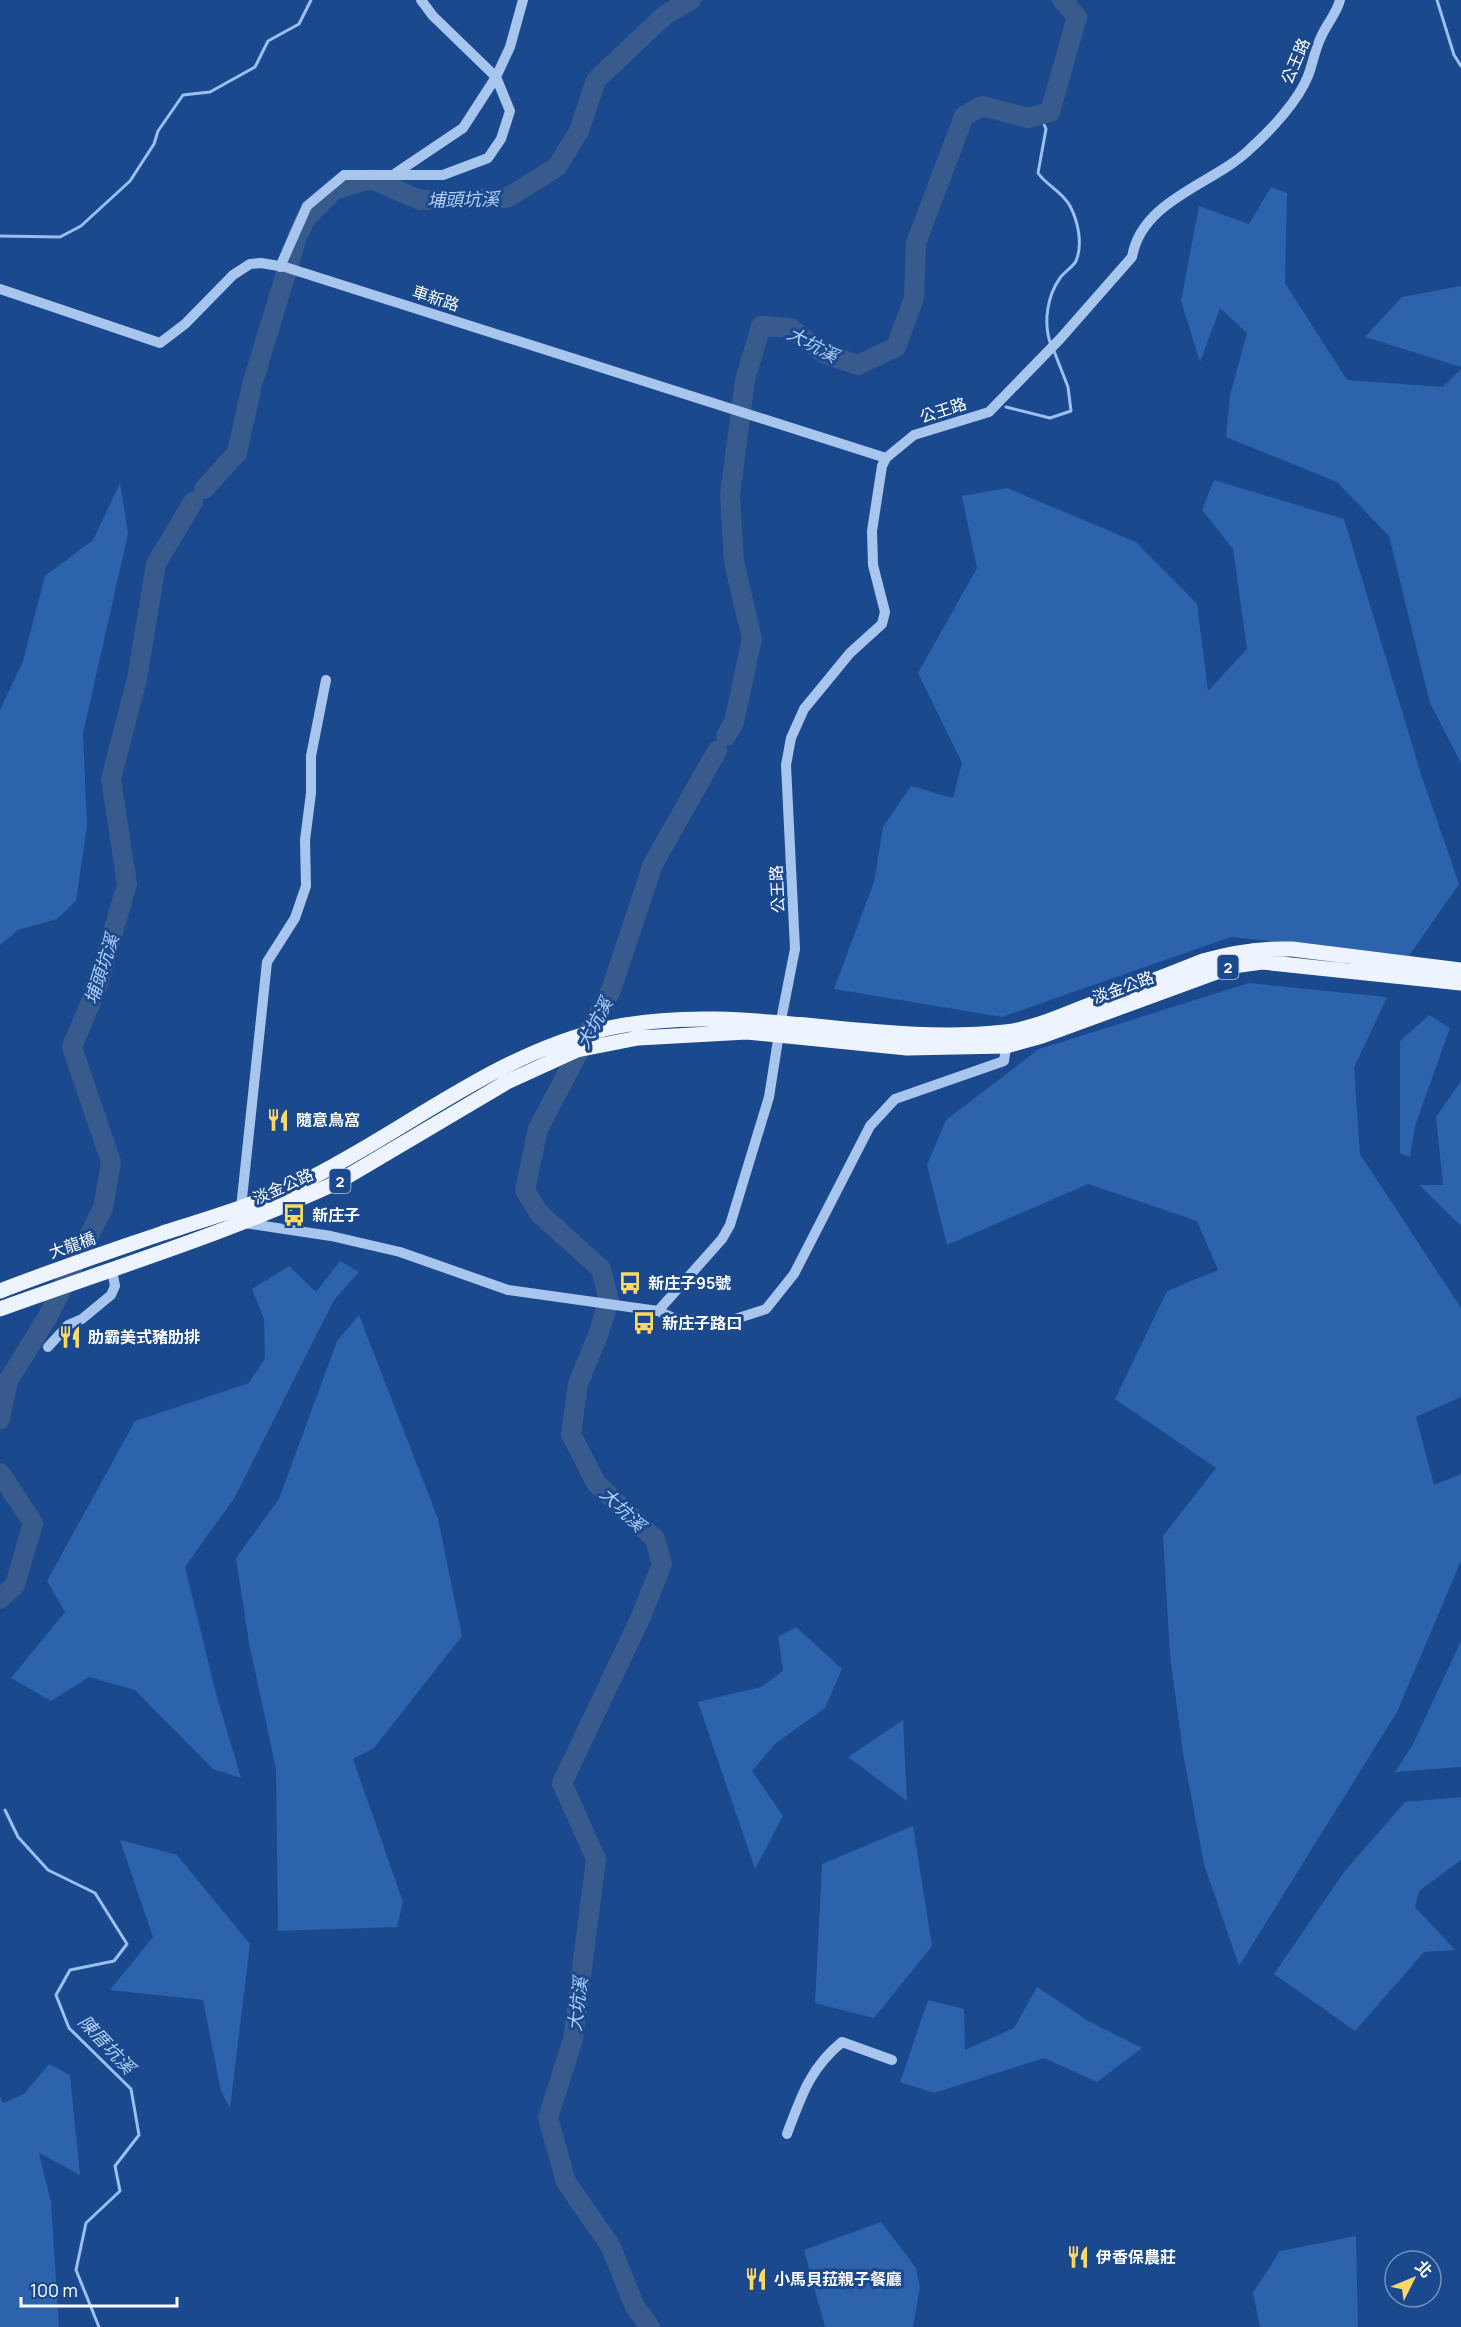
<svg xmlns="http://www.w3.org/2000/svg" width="1461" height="2327" font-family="Manrope,'Noto Sans TC',sans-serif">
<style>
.green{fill:#2d62ac}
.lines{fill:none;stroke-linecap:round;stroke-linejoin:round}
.stream{stroke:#9abff0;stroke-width:3}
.river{stroke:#395a8d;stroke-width:20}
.minor{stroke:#a8c5ee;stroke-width:10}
.major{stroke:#eef4ff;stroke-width:15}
.labels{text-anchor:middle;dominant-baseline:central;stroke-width:6;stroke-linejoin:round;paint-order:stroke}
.shield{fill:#1a498e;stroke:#bac8dd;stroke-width:1.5}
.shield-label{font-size:15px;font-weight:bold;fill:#fff}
.street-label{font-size:16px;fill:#fff;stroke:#1a498e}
.poi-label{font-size:16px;font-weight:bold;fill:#fff;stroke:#1a498e;text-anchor:start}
.water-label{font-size:18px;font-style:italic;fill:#b3cff5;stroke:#1a498e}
</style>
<rect width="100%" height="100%" fill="#1a498e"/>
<path class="green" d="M 1271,187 L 1287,193 L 1285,283 L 1347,380 L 1443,387 L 1461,369 L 1461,763 L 1430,703 L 1389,536 L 1337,482 L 1226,437 L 1230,395 L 1247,333 L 1220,308 L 1200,362 L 1181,301 L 1199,206 L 1249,224 Z
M 1461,286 L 1461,367 L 1365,337 L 1402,297 Z
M 1214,480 L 1344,519 L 1421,774 L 1459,884 L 1409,956 L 1231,937 L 1002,1017 L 834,989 L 874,882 L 883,827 L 911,786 L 953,798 L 962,763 L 918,673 L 977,568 L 962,496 L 1007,488 L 1136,542 L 1197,604 L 1208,691 L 1247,649 L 1233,549 L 1202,510 Z
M 120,483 L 128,534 L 83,733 L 87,826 L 76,901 L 57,919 L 18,930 L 0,945 L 0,710 L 23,661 L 45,576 L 93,540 Z
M 1249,983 L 1387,997 L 1354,1068 L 1360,1154 L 1461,1308 L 1461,1397 L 1416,1417 L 1434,1485 L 1461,1474 L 1461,1561 L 1397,1712 L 1239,1966 L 1204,1864 L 1183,1753 L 1170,1655 L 1163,1536 L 1216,1468 L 1115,1399 L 1167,1291 L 1218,1270 L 1197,1221 L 1088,1184 L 947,1245 L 927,1165 L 946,1120 L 1039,1049 Z
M 1429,1015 L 1450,1028 L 1415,1126 L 1410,1157 L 1400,1153 L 1400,1041 Z
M 1461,1081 L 1461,1226 L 1419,1185 L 1443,1185 L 1436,1117 Z
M 340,1261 L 359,1272 L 334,1300 L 235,1497 L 185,1567 L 217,1697 L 241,1778 L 213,1769 L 135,1690 L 89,1677 L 51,1701 L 11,1678 L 65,1612 L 47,1581 L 135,1421 L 249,1383 L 265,1358 L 264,1319 L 252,1289 L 289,1266 L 316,1292 Z
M 359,1315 L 438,1519 L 462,1636 L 374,1748 L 353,1759 L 403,1902 L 397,1927 L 278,1931 L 276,1769 L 249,1643 L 236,1558 L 279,1499 L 337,1341 Z
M 796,1627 L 842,1669 L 825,1708 L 775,1744 L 752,1771 L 783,1816 L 755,1869 L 698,1702 L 761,1687 L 783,1671 L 778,1637 Z
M 1461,1641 L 1461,1767 L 1395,1772 L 1413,1744 Z
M 903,1720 L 907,1801 L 848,1757 Z
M 1461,1797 L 1461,1860 L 1419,1891 L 1415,1907 L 1455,1950 L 1424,1952 L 1355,2031 L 1274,1974 L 1344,1872 L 1405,1802 Z
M 913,1826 L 932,1946 L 874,2018 L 815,2003 L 822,1864 Z
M 120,1840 L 177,1855 L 250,1944 L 230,2108 L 221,2091 L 203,2000 L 110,1990 L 153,1937 Z
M 1037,1987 L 1090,2022 L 1142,2048 L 1097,2082 L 1044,2058 L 934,2093 L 900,2082 L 928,2000 L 964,2009 L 965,2050 L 1014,2028 Z
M 49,2064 L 70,2075 L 80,2175 L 39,2153 L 51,2202 L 59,2327 L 0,2327 L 0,2096 L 3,2103 L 24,2094 Z
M 881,2222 L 916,2268 L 920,2287 L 913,2327 L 825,2327 L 804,2250 Z
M 1356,2236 L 1358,2327 L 1260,2327 L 1253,2293 L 1280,2251 Z"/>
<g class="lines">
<path class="stream" d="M 1437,0 L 1454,55 L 1461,66
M 1040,115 L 1046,129 L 1038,173 C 1047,186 1062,191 1070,206 C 1078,221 1083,244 1076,261 C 1073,267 1064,272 1060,278 C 1047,296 1043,324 1051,345
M 0,236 L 60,237 L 81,226 L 130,181 L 154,144 L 158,131 L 183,95 L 210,92 L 255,67 L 268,41 L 299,24 L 311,0
M 1006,407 L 1050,418 L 1071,411 L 1068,387 L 1054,351
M 5,1810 L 18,1837 L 48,1870 L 95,1893 L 127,1944 L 114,1961 L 70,1970 L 56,1995 L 69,2028 L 131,2089 L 139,2135 L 115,2166 L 120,2191 L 86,2223 L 76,2270 L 99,2327"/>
<path class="river" d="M 204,489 L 237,453 L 252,385 L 297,237 L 306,218 L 334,190 L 371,179 L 420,200 L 507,198 L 557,167 L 579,131 L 596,80 L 665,15 L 691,0
M 726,736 L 734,722 L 752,639 L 734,562 L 730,495 L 745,380 L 761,326 L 790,328 L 825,354 L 858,365 L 896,347 L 914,298 L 916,243 L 964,116 L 982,106 L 1028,118 L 1050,112 L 1077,17 L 1062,0
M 0,1419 L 8,1381 L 47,1318 L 103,1208 L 111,1162 L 72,1047 L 97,987 L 127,884 L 111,779 L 137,679 L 156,564 L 193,502
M 0,1473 L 33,1523 L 15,1585 L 0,1599
M 650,2327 L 635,2307 L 610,2245 L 566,2182 L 548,2118 L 573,2039 L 596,1859 L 562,1783 L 640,1619 L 662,1564 L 655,1539 L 596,1483 L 571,1434 L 578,1384 L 598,1335 L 609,1300 L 601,1269 L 539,1213 L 525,1190 L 538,1129 L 611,990 L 653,864 L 717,751"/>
<path class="minor" d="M 396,173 L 463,128 L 496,77 L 510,47 L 523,0
M 280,267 L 307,206 L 344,175 L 443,175 L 488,158 L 501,139 L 510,111 L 496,77 L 433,16 L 421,0
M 0,289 L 160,343 L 185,324 L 233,275 L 250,264 L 261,263 L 285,267 L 886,458
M 326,680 L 311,756 L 311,793 L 305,840 L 306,886 L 295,918 L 267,962 L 241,1208 L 244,1223 L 331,1236 L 400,1252 L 508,1290 L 658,1311 L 676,1319 L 732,1320 L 766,1309 L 794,1274 L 870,1126 L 895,1099 L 1004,1061 L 1007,1041
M 782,1015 L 795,949 L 786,765 L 791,738 L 804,709 L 850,653 L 882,624 L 885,612 L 873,565 L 872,531 L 882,466 L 886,458 L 914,435 L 989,412 L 1060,339 L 1132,257 C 1142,199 1215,184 1251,148 C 1271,130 1298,101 1308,76 C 1313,63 1315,49 1321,37 C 1326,25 1337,13 1340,0
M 658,1311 L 722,1239 L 730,1225 L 769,1097 L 778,1040
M 48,1347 L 68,1325 L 82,1319 L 111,1295 L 115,1286 L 112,1270
M 787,2134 C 801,2097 810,2068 842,2042 L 892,2060"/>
<path class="major" d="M 0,1291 C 54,1270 108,1252 163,1233 C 210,1218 257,1204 301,1183 C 404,1133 495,1053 609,1028 C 740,1000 873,1047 1005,1032 C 1032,1029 1058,1017 1084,1007 C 1124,992 1163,977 1203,961 C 1234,952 1260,948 1292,949 L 1461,970
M 0,1309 C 113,1268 228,1233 338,1182 L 507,1082 L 577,1050 L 638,1038 L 747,1032 L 907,1048 L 1006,1046 L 1042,1036 L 1233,966 L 1262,962 L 1461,983"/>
</g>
<defs>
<g id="restaurant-bare" transform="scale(1.8)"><path d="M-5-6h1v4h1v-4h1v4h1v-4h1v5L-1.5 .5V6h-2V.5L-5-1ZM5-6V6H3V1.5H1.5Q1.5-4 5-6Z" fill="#ffd864" stroke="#1a498e" stroke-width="2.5" paint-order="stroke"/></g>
<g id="bus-bare" transform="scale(1.8)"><path d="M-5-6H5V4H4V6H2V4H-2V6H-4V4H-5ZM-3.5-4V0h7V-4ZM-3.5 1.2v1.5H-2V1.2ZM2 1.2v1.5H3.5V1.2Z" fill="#ffd864" stroke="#1a498e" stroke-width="2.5" paint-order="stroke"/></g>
</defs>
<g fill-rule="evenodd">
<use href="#restaurant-bare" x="278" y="1120"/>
<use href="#bus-bare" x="294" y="1215"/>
<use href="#bus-bare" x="630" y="1283"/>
<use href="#bus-bare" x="644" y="1323"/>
<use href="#restaurant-bare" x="70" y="1337"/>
<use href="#restaurant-bare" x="1078" y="2257"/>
<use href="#restaurant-bare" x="756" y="2279"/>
</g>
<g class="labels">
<g class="shield">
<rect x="1217.5" y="955" width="21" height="24" rx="4.5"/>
<rect x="329.5" y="1169" width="21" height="24" rx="4.5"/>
</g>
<g class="shield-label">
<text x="1228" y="967">2</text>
<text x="340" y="1181">2</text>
</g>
<g class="street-label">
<text transform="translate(1295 61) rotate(-67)">公王路</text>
<text transform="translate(436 298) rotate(18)">車新路</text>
<text transform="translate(943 410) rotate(-18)">公王路</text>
<text transform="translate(777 889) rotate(-93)">公王路</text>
<text transform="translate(1123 987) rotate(-20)">淡金公路</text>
<text transform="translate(283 1186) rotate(-24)">淡金公路</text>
<text transform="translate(72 1245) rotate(-19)">大龍橋</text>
</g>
<g class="poi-label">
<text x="296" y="1120">隨意鳥窩</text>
<text x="312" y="1215">新庄子</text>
<text x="648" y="1283">新庄子95號</text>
<text x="662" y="1323">新庄子路口</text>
<text x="88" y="1337">肋霸美式豬肋排</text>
<text x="1096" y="2257">伊香保農莊</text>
<text x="774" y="2279">小馬貝菈親子餐廳</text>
</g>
<g class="water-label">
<text transform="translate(463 199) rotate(-1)">埔頭坑溪</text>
<text transform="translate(813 344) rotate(28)">大坑溪</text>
<text transform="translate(101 969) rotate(-72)">埔頭坑溪</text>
<text transform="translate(594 1023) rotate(-62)">大坑溪</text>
<text transform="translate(623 1509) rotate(44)">大坑溪</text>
<text transform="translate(577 2004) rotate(-83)">大坑溪</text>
<text transform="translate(107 2044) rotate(47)">陳厝坑溪</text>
</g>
</g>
<g transform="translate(1413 2279) rotate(47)"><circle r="28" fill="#1a498e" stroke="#7692bb" stroke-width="1.5"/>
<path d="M0-4.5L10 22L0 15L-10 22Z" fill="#ffd864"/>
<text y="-9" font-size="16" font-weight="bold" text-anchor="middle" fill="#ffffff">北</text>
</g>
<path d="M21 2297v9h156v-9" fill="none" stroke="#ffffff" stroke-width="3"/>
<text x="30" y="2297" font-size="18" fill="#ffffff" stroke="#1a498e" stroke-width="4.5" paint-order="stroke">100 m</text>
</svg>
